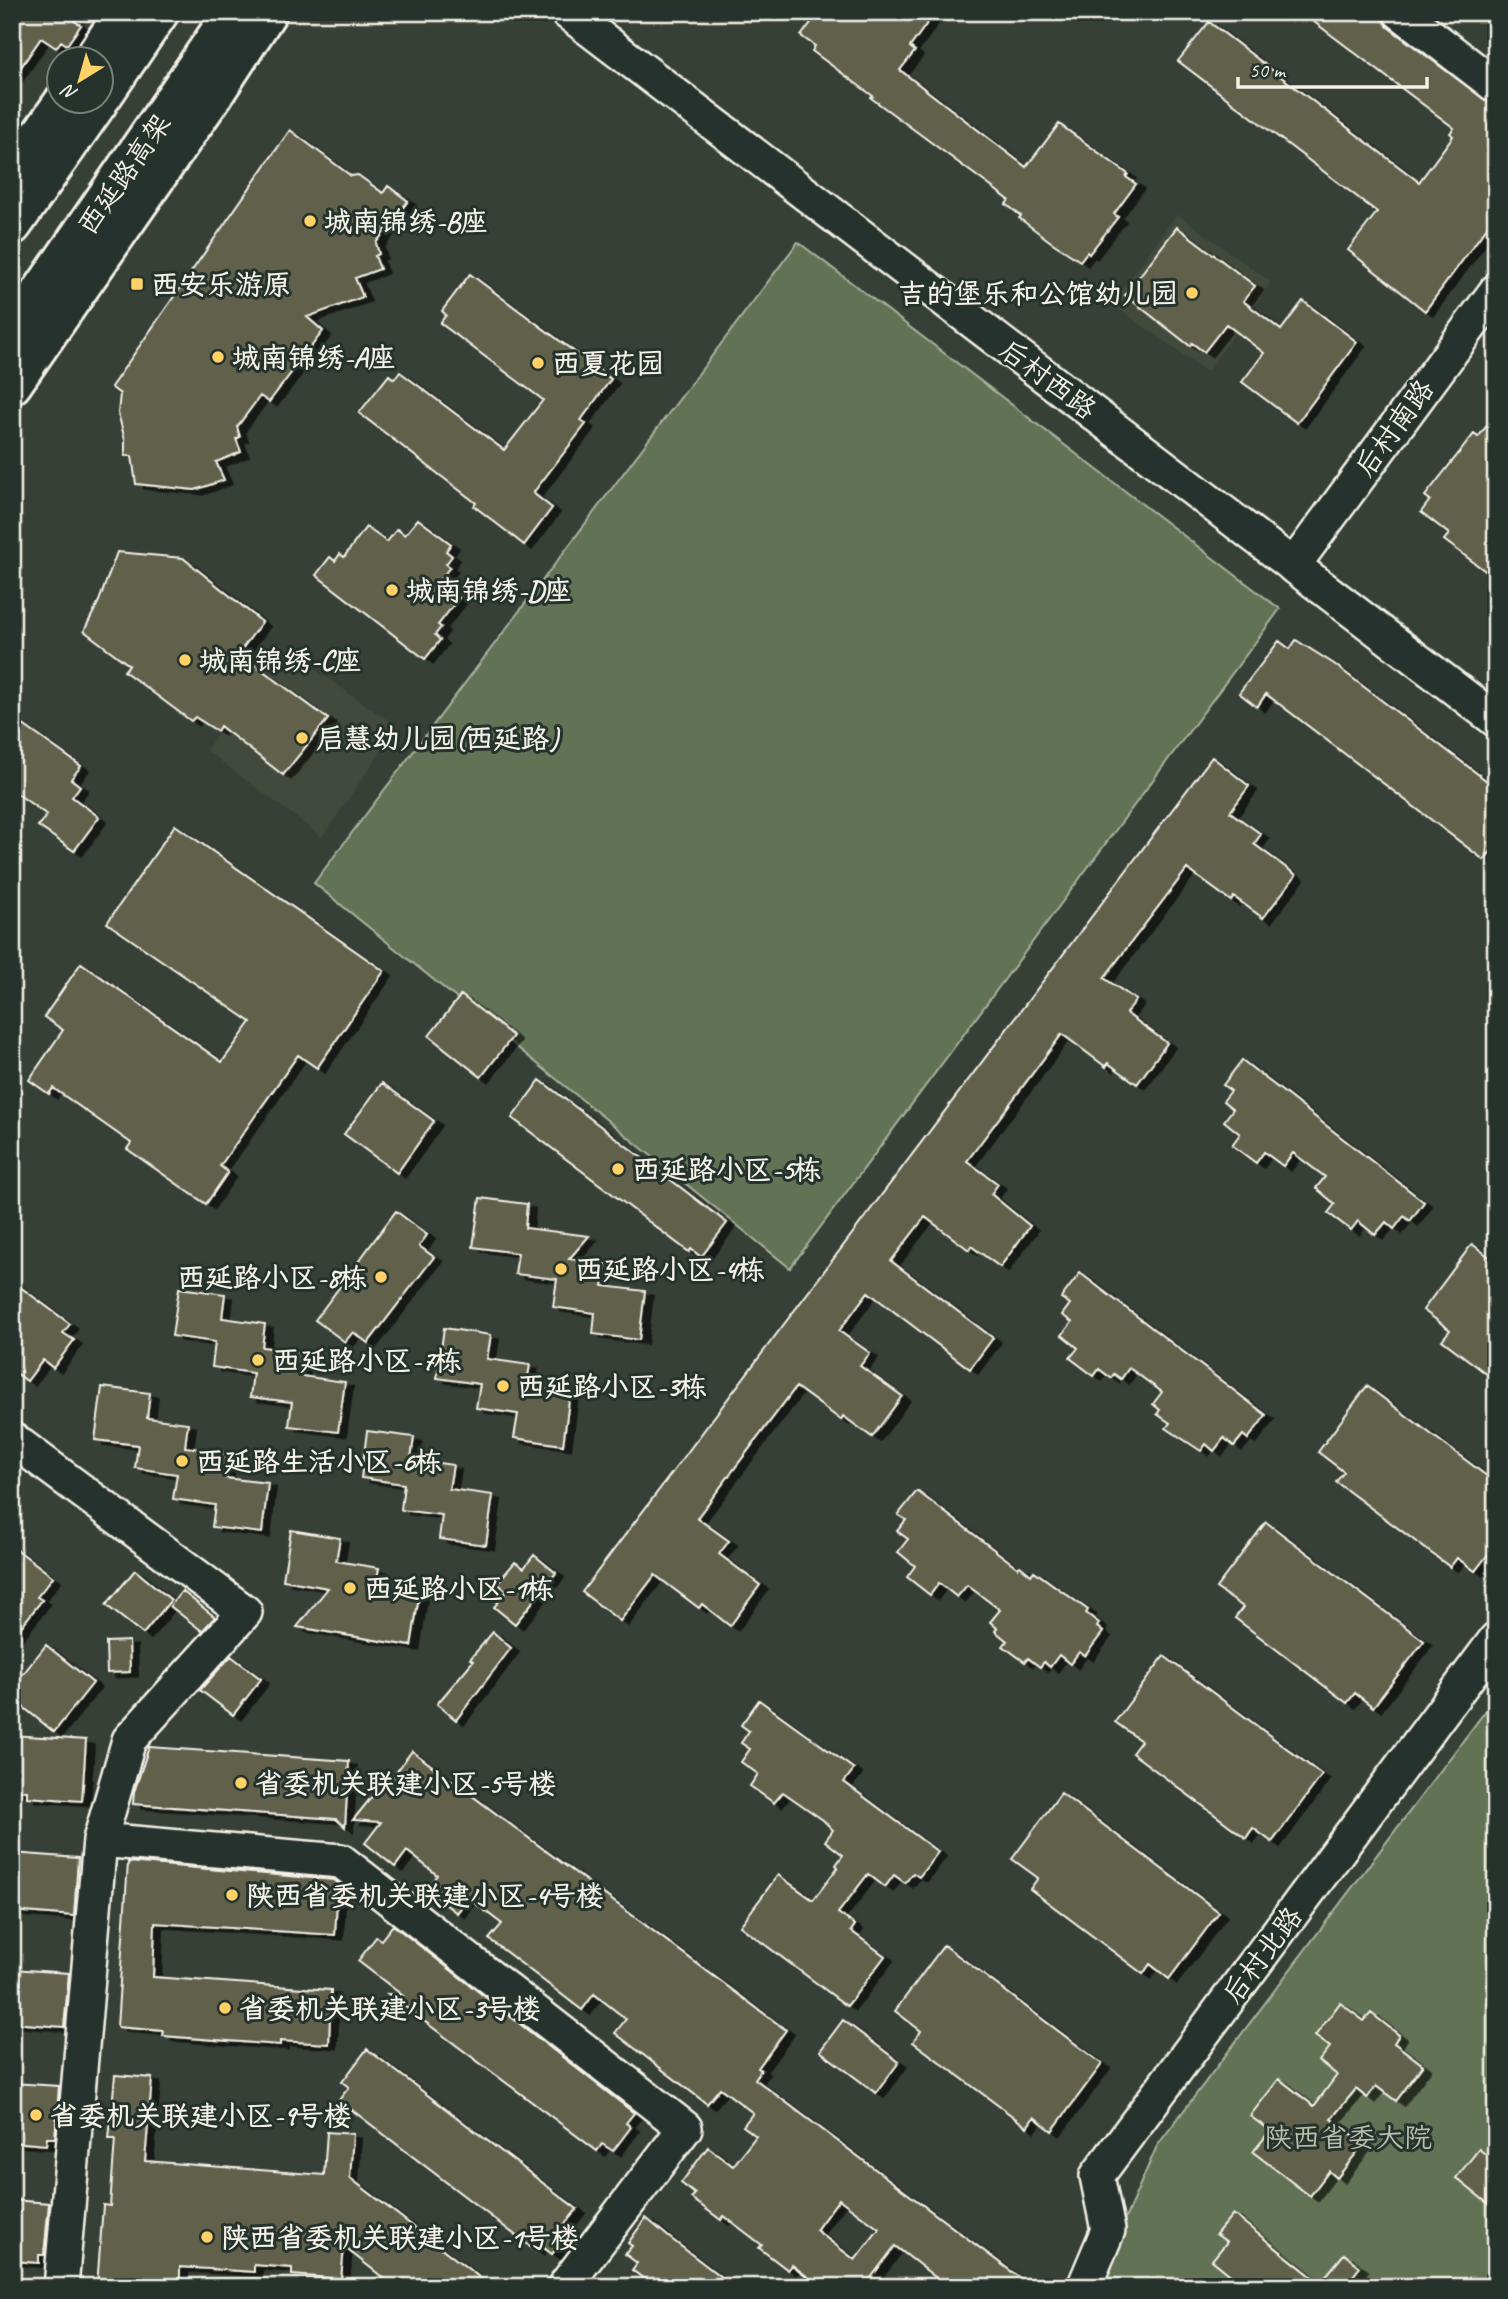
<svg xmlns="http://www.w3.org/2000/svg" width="1508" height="2299" font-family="Caveat,'LXGW WenKai TC',sans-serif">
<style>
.built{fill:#434a3c}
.green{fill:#627254;stroke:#abb29e;stroke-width:2}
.building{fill:#60604b;stroke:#f4f1e8;stroke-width:2;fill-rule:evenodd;filter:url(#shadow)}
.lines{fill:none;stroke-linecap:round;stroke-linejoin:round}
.minor-casing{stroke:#f4f1e8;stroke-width:38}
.major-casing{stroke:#f4f1e8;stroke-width:44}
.highway-casing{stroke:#f4f1e8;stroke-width:44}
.minor{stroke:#26332d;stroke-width:33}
.major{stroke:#26332d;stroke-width:38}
.highway{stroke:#26332d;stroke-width:38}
.poi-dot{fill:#ffd166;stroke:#26332d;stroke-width:2.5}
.labels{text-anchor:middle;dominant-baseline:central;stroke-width:6;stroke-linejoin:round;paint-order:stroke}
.street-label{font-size:28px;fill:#f4f1e8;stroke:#26332d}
.poi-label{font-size:28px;font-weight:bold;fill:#f4f1e8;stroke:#26332d;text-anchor:start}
.park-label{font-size:28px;fill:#babead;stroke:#26332d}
</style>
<defs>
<filter id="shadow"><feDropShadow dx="8" dy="4.5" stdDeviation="0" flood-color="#0009"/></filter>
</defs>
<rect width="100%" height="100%" fill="#374036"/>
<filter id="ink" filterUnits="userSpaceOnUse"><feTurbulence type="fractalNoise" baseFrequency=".0143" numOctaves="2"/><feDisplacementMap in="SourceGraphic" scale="14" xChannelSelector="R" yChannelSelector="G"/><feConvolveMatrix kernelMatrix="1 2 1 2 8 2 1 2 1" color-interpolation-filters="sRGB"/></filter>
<g filter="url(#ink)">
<path class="built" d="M 1177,214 L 1271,282 L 1207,372 L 1112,304 Z
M 281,646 L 398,727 L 322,837 L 206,750 Z"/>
<path class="green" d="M 798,242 L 1280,609 L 790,1268 L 314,883 Z
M 1496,1697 L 1496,2287 L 1095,2287 L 1157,2146 Z"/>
<path class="building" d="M 12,12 L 80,12 L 74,21 L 81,25 L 67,45 L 61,41 L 56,48 L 41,38 L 12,80 Z
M 819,12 L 935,12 L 910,47 L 915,51 L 900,70 L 1026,167 L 1059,124 L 1128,174 L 1126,177 L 1136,184 L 1114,214 L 1118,217 L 1089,254 L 1087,252 L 1080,261 L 1051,242 L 1019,218 L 1021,216 L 1006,204 L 1009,200 L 871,98 L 873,96 L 812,51 L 815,46 L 801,36 Z
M 1301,12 L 1381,12 L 1383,20 L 1388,27 L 1496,108 L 1496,215 L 1425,311 L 1348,250 L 1377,212 L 1178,61 L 1209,22 L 1419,182 L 1453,136 L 1450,133 L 1454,128 Z
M 290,130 L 351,176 L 358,175 L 383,193 L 388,186 L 408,201 L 376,243 L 379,254 L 375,256 L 380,269 L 355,278 L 363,297 L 307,317 L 323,331 L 269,402 L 260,396 L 237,427 L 240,437 L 236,439 L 241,452 L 216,462 L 224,480 L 195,490 L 136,484 L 132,456 L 125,456 L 125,440 L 118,413 L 120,394 L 111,387 Z
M 1177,227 L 1255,286 L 1243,301 L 1281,330 L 1303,301 L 1357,342 L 1297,423 L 1242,382 L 1264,353 L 1226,324 L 1204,352 L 1192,343 L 1190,346 L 1125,295 Z
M 470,274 L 611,379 L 581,420 L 586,424 L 533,493 L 552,508 L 524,545 L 474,506 L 476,503 L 359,413 L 389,375 L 394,379 L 400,372 L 504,450 L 543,400 L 440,323 L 446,315 L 442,311 Z
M 1496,414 L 1496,579 L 1444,540 L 1449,534 L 1421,512 L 1430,500 L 1425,496 L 1474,434 L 1478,437 Z
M 418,519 L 451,544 L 446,551 L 452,556 L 446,564 L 450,567 L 438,582 L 459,598 L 438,625 L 441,627 L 435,635 L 440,640 L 425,659 L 316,575 L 330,557 L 335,561 L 340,554 L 344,557 L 366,527 L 387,542 L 397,529 L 405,535 Z
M 117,552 L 183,558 L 262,622 L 239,653 L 328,719 L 283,775 L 220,726 L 217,731 L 195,717 L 191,721 L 124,671 L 129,665 L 84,631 L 99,601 Z
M 1296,640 L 1334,664 L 1496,788 L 1496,845 L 1484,860 L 1266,694 L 1257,707 L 1239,693 L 1279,641 L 1290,649 Z
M 12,717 L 81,766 L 71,779 L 80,786 L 72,797 L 99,817 L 74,851 L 38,826 L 47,815 L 12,790 Z
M 1212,757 L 1249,786 L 1230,812 L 1261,834 L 1254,844 L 1296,875 L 1263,918 L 1234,897 L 1231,901 L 1187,869 L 1104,978 L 1136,1000 L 1126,1013 L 1167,1043 L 1137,1084 L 1108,1063 L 1106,1067 L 1062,1034 L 967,1161 L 998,1184 L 991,1194 L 1030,1226 L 1000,1267 L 971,1246 L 969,1250 L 925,1217 L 891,1261 L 993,1338 L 970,1369 L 868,1292 L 839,1331 L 870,1353 L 860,1366 L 902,1396 L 872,1437 L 843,1416 L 841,1420 L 796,1387 L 697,1518 L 729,1541 L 719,1554 L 760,1585 L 730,1626 L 702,1604 L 699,1608 L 655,1575 L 620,1621 L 582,1592 Z
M 175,825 L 384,971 L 317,1068 L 298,1055 L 220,1166 L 228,1172 L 206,1204 L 127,1149 L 131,1143 L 53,1088 L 49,1094 L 29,1080 L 63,1030 L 44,1017 L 81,963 L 222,1062 L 251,1022 L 107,923 Z
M 461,995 L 513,1036 L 481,1077 L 429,1036 Z
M 1242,1060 L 1424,1202 L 1410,1221 L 1404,1216 L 1394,1229 L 1386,1222 L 1375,1235 L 1358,1221 L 1351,1230 L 1328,1213 L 1335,1204 L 1316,1188 L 1325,1177 L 1293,1153 L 1283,1166 L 1264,1152 L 1256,1163 L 1232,1145 L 1240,1134 L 1224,1121 L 1233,1109 L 1223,1101 L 1231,1091 L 1223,1085 Z
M 540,1080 L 727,1223 L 701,1257 L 691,1249 L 689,1252 L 512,1118 Z
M 382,1083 L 434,1121 L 397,1173 L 344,1134 Z
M 480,1198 L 527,1204 L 525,1228 L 589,1236 L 569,1259 L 606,1264 L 603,1286 L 645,1291 L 639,1340 L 593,1334 L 595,1313 L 553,1307 L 557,1279 L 515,1274 L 518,1253 L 473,1247 Z
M 396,1211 L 427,1235 L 419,1246 L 434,1257 L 368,1343 L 353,1332 L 345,1342 L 315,1320 Z
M 1472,1244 L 1496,1262 L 1496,1381 L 1442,1340 L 1450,1330 L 1423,1310 Z
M 1080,1273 L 1266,1415 L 1248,1439 L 1243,1435 L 1234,1446 L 1224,1438 L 1214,1451 L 1206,1444 L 1201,1451 L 1166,1428 L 1170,1423 L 1157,1414 L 1160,1410 L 1153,1404 L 1162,1392 L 1129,1368 L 1121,1379 L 1114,1374 L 1111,1378 L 1099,1369 L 1094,1376 L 1070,1358 L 1078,1348 L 1062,1335 L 1072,1322 L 1062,1315 L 1070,1304 L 1061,1298 Z
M 12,1281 L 70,1324 L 63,1333 L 74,1340 L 53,1368 L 43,1360 L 27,1381 L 12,1370 Z
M 179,1288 L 225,1294 L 222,1318 L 265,1324 L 262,1347 L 304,1353 L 301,1376 L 345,1382 L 338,1432 L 289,1426 L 292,1402 L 250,1397 L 253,1373 L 212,1367 L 215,1342 L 172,1336 Z
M 444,1328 L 491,1335 L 487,1359 L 530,1365 L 526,1387 L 570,1393 L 563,1445 L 514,1438 L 518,1414 L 476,1408 L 480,1384 L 437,1378 Z
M 1367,1386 L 1496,1483 L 1496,1544 L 1475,1571 L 1457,1558 L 1450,1567 L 1336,1482 L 1344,1472 L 1318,1452 Z
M 102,1387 L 150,1393 L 147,1418 L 188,1423 L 185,1447 L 228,1453 L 225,1478 L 268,1483 L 262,1533 L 212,1527 L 215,1505 L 173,1499 L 177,1474 L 135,1468 L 138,1445 L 95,1440 Z
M 367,1431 L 414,1437 L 411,1459 L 453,1465 L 449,1489 L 493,1495 L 486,1545 L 439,1539 L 442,1515 L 401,1510 L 404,1484 L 361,1478 Z
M 917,1491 L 1018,1568 L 1020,1566 L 1031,1575 L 1034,1571 L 1088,1610 L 1086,1613 L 1099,1623 L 1097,1627 L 1103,1632 L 1085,1656 L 1079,1652 L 1070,1664 L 1059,1655 L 1050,1667 L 1044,1662 L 1040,1667 L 1028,1658 L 1025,1662 L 1003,1646 L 1007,1641 L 995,1631 L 997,1628 L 990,1622 L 1000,1610 L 967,1585 L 957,1597 L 939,1583 L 930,1595 L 907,1577 L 915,1566 L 898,1552 L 908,1539 L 897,1531 L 906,1520 L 898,1515 Z
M 1266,1522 L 1424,1641 L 1373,1707 L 1355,1693 L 1347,1703 L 1235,1618 L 1243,1607 L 1216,1588 Z
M 291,1530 L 340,1538 L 336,1561 L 379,1568 L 375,1589 L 419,1596 L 411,1646 L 297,1627 L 328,1588 L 283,1580 Z
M 12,1546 L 53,1577 L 37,1597 L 42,1600 L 12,1638 Z
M 534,1555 L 556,1573 L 515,1624 L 494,1607 L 507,1591 L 497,1583 L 515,1562 L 524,1568 Z
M 135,1570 L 171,1600 L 143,1634 L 106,1605 Z
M 182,1591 L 215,1617 L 202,1631 L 170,1606 Z
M 493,1632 L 511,1648 L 456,1720 L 437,1704 L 473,1661 L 470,1659 Z
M 129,1641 L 130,1672 L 107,1673 L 106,1642 Z
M 46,1645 L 93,1683 L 54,1732 L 12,1698 L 12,1688 Z
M 231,1656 L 261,1679 L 233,1715 L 200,1690 Z
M 1164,1656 L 1322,1775 L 1272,1842 L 1253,1828 L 1246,1838 L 1132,1753 L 1141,1741 L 1115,1722 Z
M 759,1700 L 854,1769 L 844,1782 L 938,1852 L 919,1877 L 913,1873 L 905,1883 L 894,1875 L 885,1887 L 868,1874 L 838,1913 L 855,1925 L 851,1931 L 885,1956 L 847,2006 L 740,1926 L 778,1875 L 813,1900 L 838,1867 L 836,1865 L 843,1855 L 825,1841 L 833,1830 L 823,1820 L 783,1792 L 774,1803 L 750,1786 L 758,1774 L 741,1762 L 750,1749 L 741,1743 L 749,1731 L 741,1725 Z
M 12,1735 L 86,1740 L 82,1801 L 27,1797 L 27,1791 L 12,1790 Z
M 149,1747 L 349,1761 L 345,1827 L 336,1819 L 133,1804 L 134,1792 Z
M 412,1751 L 786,2030 L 758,2068 L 761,2070 L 755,2079 L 1032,2287 L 948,2287 L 895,2246 L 864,2287 L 821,2287 L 792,2265 L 788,2270 L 759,2248 L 762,2245 L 724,2216 L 721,2220 L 691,2198 L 695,2194 L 681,2183 L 708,2147 L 733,2166 L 756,2136 L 743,2126 L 753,2113 L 720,2088 L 707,2104 L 615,2033 L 626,2019 L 594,1994 L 582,2010 L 489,1939 L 502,1924 L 468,1898 L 457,1913 L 426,1890 L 437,1875 L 407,1851 L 395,1867 L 365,1843 L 381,1822 L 353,1820 L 382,1784 L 385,1787 ZM 839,2199 L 879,2229 L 855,2260 L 816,2230 Z
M 1061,1793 L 1219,1912 L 1169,1979 L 1150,1964 L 1143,1974 L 1030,1889 L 1038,1878 L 1012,1859 Z
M 12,1853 L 78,1858 L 74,1916 L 12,1911 Z
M 128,1862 L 334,1880 L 338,1883 L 335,1935 L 155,1923 L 153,1977 L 331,1990 L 329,2044 L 280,2041 L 280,2045 L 163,2036 L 164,2031 L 117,2027 Z
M 393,1925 L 634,2113 L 626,2123 L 631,2127 L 613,2151 L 602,2144 L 597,2151 L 388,1994 L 402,1995 L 358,1961 L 376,1937 L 381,1940 Z
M 944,1945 L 1102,2064 L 1052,2131 L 1034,2117 L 1027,2127 L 913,2042 L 921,2031 L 895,2011 Z
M 12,1969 L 69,1973 L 64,2027 L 12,2023 Z
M 1340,2003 L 1364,2021 L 1371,2013 L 1399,2035 L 1394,2043 L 1423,2065 L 1396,2101 L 1376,2086 L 1367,2098 L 1356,2089 L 1331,2119 L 1364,2143 L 1337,2178 L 1329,2171 L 1310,2196 L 1253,2152 L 1270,2131 L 1250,2116 L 1279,2079 L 1314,2106 L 1337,2075 L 1319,2061 L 1330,2047 L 1315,2036 Z
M 843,2020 L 899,2062 L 876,2093 L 820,2051 Z
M 367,2049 L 577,2209 L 565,2224 L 572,2228 L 552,2254 L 540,2245 L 536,2251 L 339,2100 L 349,2087 L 342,2082 Z
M 115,2075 L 152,2078 L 145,2161 L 324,2175 L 327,2132 L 353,2134 L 350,2178 L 492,2287 L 395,2287 L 344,2247 L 341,2279 L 292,2275 L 292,2268 L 254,2265 L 254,2272 L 180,2267 L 180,2287 L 97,2287 L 103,2205 L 110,2206 L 115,2139 L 109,2139 Z
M 12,2083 L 59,2086 L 55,2138 L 47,2138 L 46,2145 L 12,2142 Z
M 1479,2149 L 1496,2163 L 1496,2210 L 1456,2178 Z
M 12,2200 L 49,2203 L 44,2255 L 39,2255 L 39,2263 L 12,2261 Z
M 1233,2214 L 1320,2283 L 1344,2254 L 1360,2267 L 1344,2287 L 1245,2287 L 1212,2260 L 1227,2242 L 1216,2234 Z
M 646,2218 L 670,2238 L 734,2287 L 655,2287 L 632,2270 L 637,2263 L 625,2254 L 632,2246 L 628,2243 Z"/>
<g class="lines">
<g class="minor-casing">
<path id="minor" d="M 567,12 L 1496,720
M 1400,12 L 1496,86
M 1293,566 L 1496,291
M 12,1439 L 245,1612 L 129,1740 L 100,1840 L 61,2287
M 100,1840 L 341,1861 L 685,2128 L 564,2287
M 1084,2287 L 1108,2230 L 1097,2176 L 1496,1639"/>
</g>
<g class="major-casing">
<path id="major" d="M 93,60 L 125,12
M 12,176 L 64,102
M 12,384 L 213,95 L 267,12"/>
</g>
<g class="highway-casing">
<path id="highway" d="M 102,96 L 159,12
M 12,225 L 98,102
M 12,335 L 234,12"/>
</g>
<use href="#minor" class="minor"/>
<use href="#major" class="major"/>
<use href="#highway" class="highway"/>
</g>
</g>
<g class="poi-dot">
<circle cx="310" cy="221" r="7"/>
<rect x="130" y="277" width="14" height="14" rx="3.5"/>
<circle cx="1192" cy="293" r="7"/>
<circle cx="218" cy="357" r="7"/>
<circle cx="538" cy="363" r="7"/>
<circle cx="392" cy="590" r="7"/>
<circle cx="185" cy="660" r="7"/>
<circle cx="302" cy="738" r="7"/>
<circle cx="618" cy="1169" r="7"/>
<circle cx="561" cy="1269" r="7"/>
<circle cx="381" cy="1277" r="7"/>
<circle cx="258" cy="1360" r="7"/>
<circle cx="503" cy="1386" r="7"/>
<circle cx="182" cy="1461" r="7"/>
<circle cx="350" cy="1588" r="7"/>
<circle cx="241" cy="1783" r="7"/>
<circle cx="232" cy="1895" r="7"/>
<circle cx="225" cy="2008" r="7"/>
<circle cx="36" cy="2115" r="7"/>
<circle cx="207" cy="2237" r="7"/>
</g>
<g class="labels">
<g class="street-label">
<text transform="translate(124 174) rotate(-55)">西延路高架</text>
<text transform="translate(1048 379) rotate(37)">后村西路</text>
<text transform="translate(1394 428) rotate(-54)">后村南路</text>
<text transform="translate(1262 1955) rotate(-53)">后村北路</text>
</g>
<g class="poi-label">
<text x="324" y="221">城南锦绣-B座</text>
<text x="151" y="284">西安乐游原</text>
<text x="1178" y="293" text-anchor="end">吉的堡乐和公馆幼儿园</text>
<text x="232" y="357">城南锦绣-A座</text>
<text x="552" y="363">西夏花园</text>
<text x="406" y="590">城南锦绣-D座</text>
<text x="199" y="660">城南锦绣-C座</text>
<text x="316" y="738">启慧幼儿园(西延路)</text>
<text x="632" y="1169">西延路小区-5栋</text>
<text x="575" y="1269">西延路小区-4栋</text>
<text x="367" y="1277" text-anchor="end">西延路小区-8栋</text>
<text x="272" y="1360">西延路小区-7栋</text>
<text x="517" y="1386">西延路小区-3栋</text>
<text x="196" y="1461">西延路生活小区-6栋</text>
<text x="364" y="1588">西延路小区-1栋</text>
<text x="255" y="1783">省委机关联建小区-5号楼</text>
<text x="246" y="1895">陕西省委机关联建小区-4号楼</text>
<text x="239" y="2008">省委机关联建小区-3号楼</text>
<text x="50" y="2115">省委机关联建小区-9号楼</text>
<text x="221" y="2237">陕西省委机关联建小区-1号楼</text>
</g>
<g class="park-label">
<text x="1348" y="2137">陕西省委大院</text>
</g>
</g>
<rect width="1508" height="2299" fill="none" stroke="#26332d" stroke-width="42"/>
<rect x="21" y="21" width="1466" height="2257" fill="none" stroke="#f4f1e8" stroke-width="2.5" filter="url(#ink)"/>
<g transform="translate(80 80) rotate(217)"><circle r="33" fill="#26332d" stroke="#787f78" stroke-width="2"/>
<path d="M0-5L12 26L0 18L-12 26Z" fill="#ffd166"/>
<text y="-10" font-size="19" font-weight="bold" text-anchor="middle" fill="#f4f1e8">N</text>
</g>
<path d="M1238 77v10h189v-10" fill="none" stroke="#f4f1e8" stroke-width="3.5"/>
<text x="1249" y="77" font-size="21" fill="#f4f1e8" stroke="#26332d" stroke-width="5" paint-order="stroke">50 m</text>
</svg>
